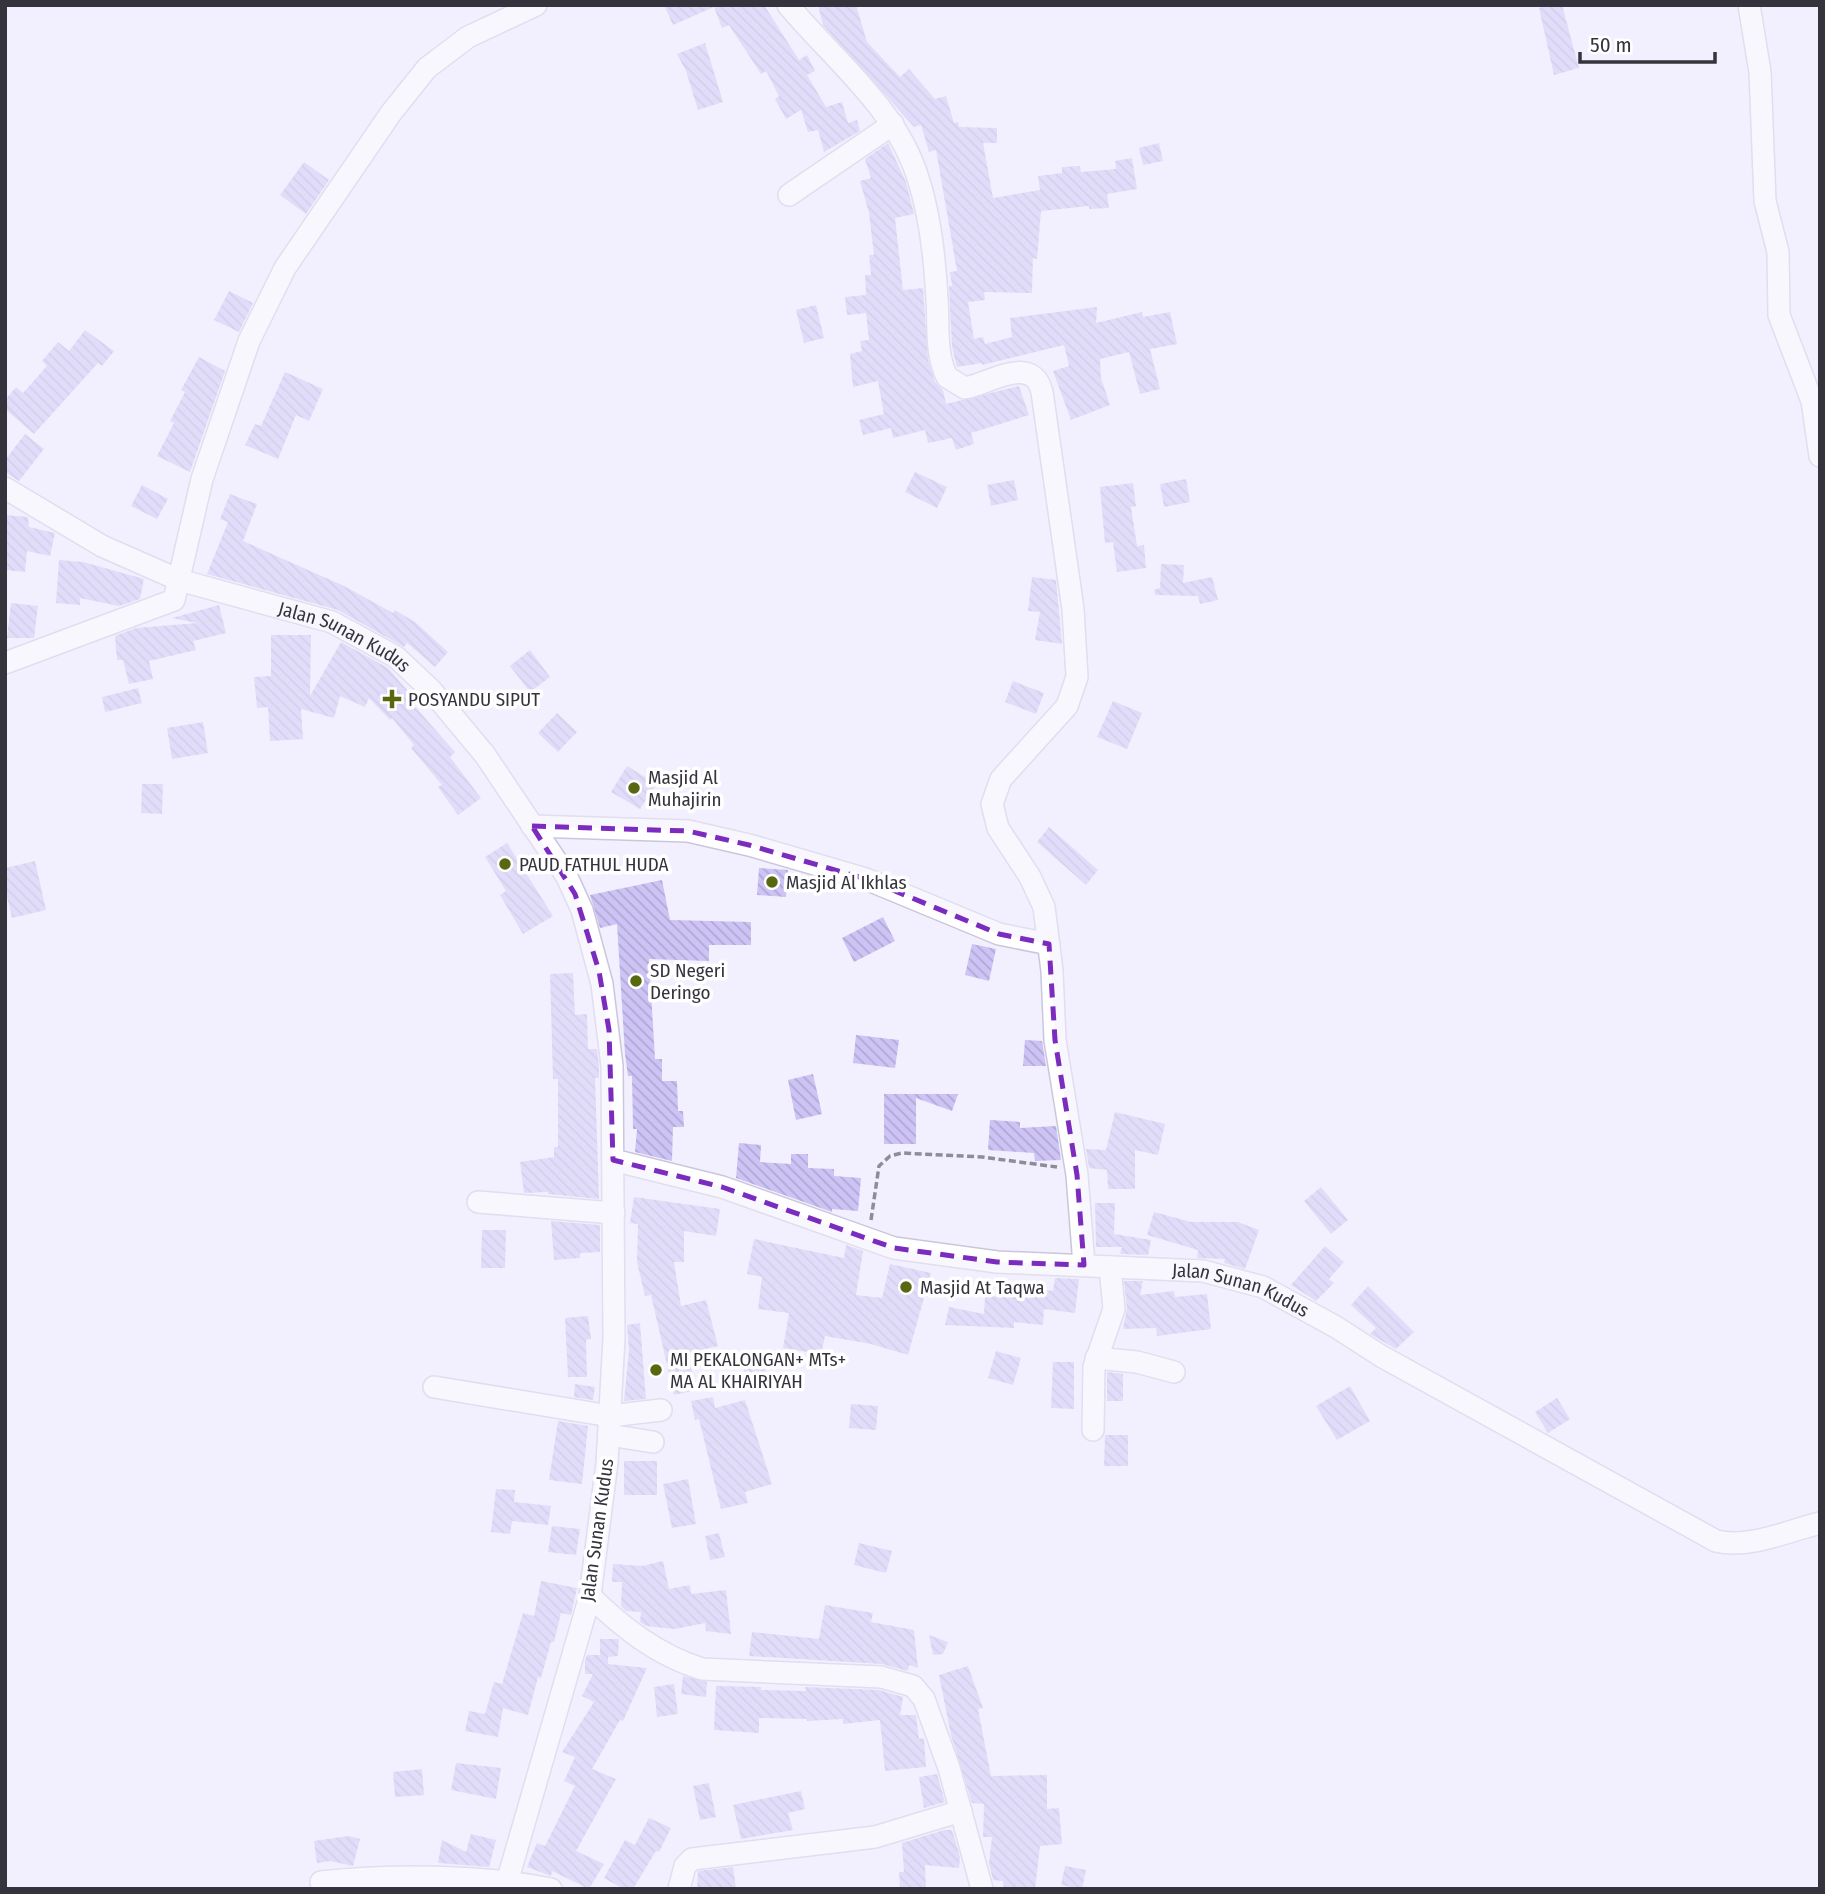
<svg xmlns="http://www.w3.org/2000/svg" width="1825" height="1894" font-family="'Fira Sans Condensed',sans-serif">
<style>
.building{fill:url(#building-back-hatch)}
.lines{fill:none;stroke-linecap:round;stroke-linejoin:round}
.minor-casing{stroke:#cac7dd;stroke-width:24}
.path{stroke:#8d8c97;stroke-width:3.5;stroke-dasharray:7 3.5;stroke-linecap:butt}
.minor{stroke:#fff;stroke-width:21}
.marked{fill:none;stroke:#7b2cbf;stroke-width:5;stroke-dasharray:14 9;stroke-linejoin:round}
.poi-dot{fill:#586811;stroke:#fff;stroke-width:2.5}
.labels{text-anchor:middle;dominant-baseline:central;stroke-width:7;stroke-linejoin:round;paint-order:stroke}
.street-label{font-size:19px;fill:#35343d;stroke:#fff}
.poi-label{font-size:19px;fill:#35343d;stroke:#fff;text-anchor:start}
</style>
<defs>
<pattern id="building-back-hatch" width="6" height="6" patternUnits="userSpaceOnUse" patternTransform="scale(1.75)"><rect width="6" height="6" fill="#cdc3f5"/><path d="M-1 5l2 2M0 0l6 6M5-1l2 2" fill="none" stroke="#b1a8d3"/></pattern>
</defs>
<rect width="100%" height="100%" fill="#f2f0fe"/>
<path class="building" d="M 664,5 L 764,5 L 799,60 L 807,55 L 815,71 L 807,75 L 826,107 L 842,102 L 848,123 L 857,120 L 860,131 L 824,152 L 818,130 L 808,132 L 801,110 L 786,119 L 775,99 L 779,96 L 766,71 L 761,74 L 729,25 L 722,28 L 714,7 L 673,25 Z
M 818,5 L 856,5 L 867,42 L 900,77 L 909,69 L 935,99 L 946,96 L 954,123 L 958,122 L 959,127 L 997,128 L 997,143 L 983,143 L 993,198 L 1040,190 L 1038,176 L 1062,173 L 1062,167 L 1080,166 L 1081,172 L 1116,169 L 1115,161 L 1132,158 L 1137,189 L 1107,194 L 1109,208 L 1089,209 L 1089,206 L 1041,211 L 1037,259 L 1033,258 L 1032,293 L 984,292 L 985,300 L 968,302 L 974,339 L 983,337 L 985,344 L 1012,337 L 1010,318 L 1097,307 L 1096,323 L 1142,312 L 1143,317 L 1170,312 L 1177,344 L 1150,349 L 1160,389 L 1140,394 L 1129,352 L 1100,359 L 1101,378 L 1110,405 L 1071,420 L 1053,371 L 1069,366 L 1064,345 L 982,365 L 982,363 L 957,367 L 952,347 L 949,286 L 952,286 L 950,272 L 957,271 L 936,150 L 929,152 L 921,125 L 914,127 L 823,25 Z
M 1548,5 L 1562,5 L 1579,68 L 1554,75 L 1539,8 Z
M 705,43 L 723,102 L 698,110 L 686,71 L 677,54 Z
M 888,143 L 906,182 L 914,214 L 895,218 L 903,290 L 923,288 L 928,360 L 935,382 L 943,390 L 946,404 L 1019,386 L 1029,415 L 971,433 L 974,444 L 956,450 L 952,438 L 928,443 L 925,430 L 893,438 L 891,428 L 863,435 L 859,420 L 884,414 L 878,381 L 853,387 L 850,354 L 862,351 L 860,341 L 869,340 L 866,313 L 847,315 L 845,297 L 866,295 L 865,275 L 871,275 L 869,255 L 874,255 L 869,213 L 860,181 L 871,178 L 865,159 Z
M 1159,143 L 1163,161 L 1143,165 L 1139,148 Z
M 304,162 L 329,180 L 306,214 L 280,195 Z
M 229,291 L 253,303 L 239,332 L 214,320 Z
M 816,305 L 824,338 L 804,343 L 796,310 Z
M 85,330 L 114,351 L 102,366 L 98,363 L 34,434 L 5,409 L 5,400 L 16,387 L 23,393 L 47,366 L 42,361 L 58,342 L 69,351 Z
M 199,357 L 225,371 L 190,472 L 157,456 L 174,423 L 170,421 L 185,392 L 181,390 Z
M 285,372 L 323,389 L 309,421 L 296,415 L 278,459 L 245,445 L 255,424 L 261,426 Z
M 25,434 L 44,449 L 19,481 L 5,472 L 5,460 Z
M 915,472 L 947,487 L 937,508 L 905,492 Z
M 1186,479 L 1190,502 L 1164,507 L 1160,484 Z
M 1014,480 L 1018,500 L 991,506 L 987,485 Z
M 1133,483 L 1136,506 L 1131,507 L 1137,546 L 1144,545 L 1146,568 L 1117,572 L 1113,542 L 1105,543 L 1100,487 Z
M 142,485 L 168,499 L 157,519 L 131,506 Z
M 230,494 L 257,504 L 243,541 L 344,586 L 393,613 L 395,610 L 415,622 L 448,652 L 435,667 L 407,643 L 404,647 L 338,610 L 207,574 L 228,522 L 220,519 Z
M 5,515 L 28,517 L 29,527 L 55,533 L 50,556 L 27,551 L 25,572 L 5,570 Z
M 59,560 L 83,562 L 144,579 L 140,599 L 119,606 L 80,598 L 80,605 L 56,603 Z
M 1161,564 L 1184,565 L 1183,583 L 1212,577 L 1218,600 L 1200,604 L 1198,596 L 1155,595 L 1154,590 L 1160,588 Z
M 1032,577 L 1056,580 L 1062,644 L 1035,640 L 1040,612 L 1028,611 Z
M 11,603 L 38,606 L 34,638 L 7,638 Z
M 219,605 L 226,633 L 193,641 L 196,650 L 149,661 L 153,679 L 129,684 L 123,660 L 117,660 L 115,636 L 136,628 L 197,623 L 172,618 Z
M 271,635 L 311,635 L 310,696 L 341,642 L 388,668 L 414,698 L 410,701 L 455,752 L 450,757 L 481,798 L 458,815 L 438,787 L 442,785 L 411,748 L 414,745 L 392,718 L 390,720 L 369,698 L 365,707 L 340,696 L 334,718 L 301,709 L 303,739 L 270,741 L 268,707 L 257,708 L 254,677 L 271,676 Z
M 530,650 L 550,677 L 530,692 L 510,666 Z
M 1013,681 L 1044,693 L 1036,714 L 1005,702 Z
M 138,688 L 142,703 L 105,712 L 102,697 Z
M 1113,701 L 1142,713 L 1127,749 L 1097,737 Z
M 557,713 L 577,732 L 558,752 L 538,733 Z
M 203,722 L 208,753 L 172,759 L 167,728 Z
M 627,766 L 656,784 L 640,809 L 611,792 Z
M 142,784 L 163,784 L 162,814 L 141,813 Z
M 1049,827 L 1098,870 L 1086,885 L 1037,842 Z
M 507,843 L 553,916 L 523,934 L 500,895 L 506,891 L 485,857 Z
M 35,861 L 46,910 L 12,918 L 5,888 L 5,868 Z
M 759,868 L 788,870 L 786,897 L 757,895 Z
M 662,880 L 670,920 L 751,922 L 751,945 L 709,945 L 709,961 L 649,959 L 655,1059 L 662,1059 L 662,1081 L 677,1081 L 678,1111 L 683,1111 L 684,1127 L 673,1127 L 672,1161 L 635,1152 L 637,1129 L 633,1129 L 632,1076 L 628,1076 L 625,1054 L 617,924 L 600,928 L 590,895 Z
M 883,917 L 895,941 L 854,962 L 842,938 Z
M 972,944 L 996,949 L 989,981 L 965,975 Z
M 573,973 L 575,1015 L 587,1014 L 588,1049 L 597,1049 L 599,1066 L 599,1078 L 595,1078 L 599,1199 L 548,1194 L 548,1192 L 524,1193 L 520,1162 L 554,1157 L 554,1147 L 558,1147 L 558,1079 L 553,1079 L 550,974 Z
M 856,1035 L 899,1040 L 895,1068 L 853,1063 Z
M 1025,1040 L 1042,1041 L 1046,1066 L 1023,1066 Z
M 813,1074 L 822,1114 L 796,1120 L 788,1080 Z
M 884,1094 L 958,1094 L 952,1111 L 916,1098 L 916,1144 L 884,1144 Z
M 1115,1112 L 1165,1124 L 1158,1155 L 1135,1150 L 1135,1189 L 1108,1189 L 1107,1170 L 1089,1168 L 1086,1149 L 1106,1150 Z
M 990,1120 L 1020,1122 L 1020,1128 L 1056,1126 L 1061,1160 L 1035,1161 L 1034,1153 L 988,1150 Z
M 739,1143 L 761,1145 L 760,1162 L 791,1164 L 791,1154 L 808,1154 L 808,1168 L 834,1169 L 834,1176 L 861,1178 L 858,1211 L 832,1209 L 832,1212 L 736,1178 Z
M 1321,1187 L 1348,1220 L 1331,1234 L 1304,1201 Z
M 634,1197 L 720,1209 L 716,1236 L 684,1231 L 684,1262 L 674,1262 L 681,1306 L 706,1300 L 718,1346 L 688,1353 L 696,1390 L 674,1395 L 651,1295 L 645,1296 L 637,1262 L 638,1224 L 630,1223 Z
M 1095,1203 L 1115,1203 L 1114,1234 L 1151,1240 L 1148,1255 L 1120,1254 L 1122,1247 L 1096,1247 Z
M 1154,1212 L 1191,1222 L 1238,1222 L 1259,1230 L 1245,1269 L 1224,1263 L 1225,1259 L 1197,1258 L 1198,1250 L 1147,1235 Z
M 551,1221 L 600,1225 L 600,1252 L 580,1253 L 580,1258 L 554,1260 Z
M 482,1230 L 506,1230 L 505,1268 L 481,1268 Z
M 754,1239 L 844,1258 L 846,1245 L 863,1251 L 856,1295 L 882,1298 L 890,1264 L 931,1273 L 908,1355 L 871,1344 L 825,1336 L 821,1354 L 783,1348 L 789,1313 L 758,1309 L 762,1277 L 747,1274 Z
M 1325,1246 L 1344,1262 L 1329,1279 L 1334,1283 L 1316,1301 L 1291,1285 Z
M 1055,1278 L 1079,1279 L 1075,1313 L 1044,1309 L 1043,1325 L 1014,1322 L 1014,1328 L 945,1325 L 949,1307 L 984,1314 L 985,1296 L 1020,1297 L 1021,1287 L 1053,1291 Z
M 1124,1281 L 1143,1281 L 1140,1295 L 1174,1291 L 1175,1297 L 1207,1294 L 1211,1329 L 1157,1336 L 1156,1328 L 1123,1329 L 1127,1308 Z
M 1368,1286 L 1414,1332 L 1396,1349 L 1370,1334 L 1376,1328 L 1351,1305 Z
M 588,1316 L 591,1339 L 586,1340 L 587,1377 L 568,1377 L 565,1318 Z
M 640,1323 L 646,1399 L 624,1401 L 629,1350 L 627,1325 Z
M 996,1351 L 1021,1358 L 1013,1385 L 988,1378 Z
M 762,1353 L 766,1374 L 745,1378 L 742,1356 Z
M 1053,1362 L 1074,1362 L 1074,1409 L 1051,1408 Z
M 1107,1372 L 1123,1374 L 1123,1401 L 1107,1401 Z
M 575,1384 L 595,1387 L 593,1400 L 574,1397 Z
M 1350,1386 L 1370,1421 L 1337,1440 L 1316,1406 Z
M 713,1397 L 715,1408 L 745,1400 L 772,1484 L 745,1492 L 748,1503 L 721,1509 L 699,1419 L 695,1420 L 691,1401 Z
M 1557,1398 L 1570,1419 L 1548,1433 L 1535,1412 Z
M 851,1404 L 878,1406 L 876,1430 L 849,1428 Z
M 558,1421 L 588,1426 L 582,1484 L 549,1480 Z
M 1105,1435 L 1128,1435 L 1128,1466 L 1104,1466 Z
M 624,1461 L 657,1461 L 657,1495 L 624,1495 Z
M 688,1479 L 696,1524 L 672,1528 L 663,1484 Z
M 496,1489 L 515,1490 L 514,1502 L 551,1506 L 548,1525 L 512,1521 L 510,1534 L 491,1532 Z
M 552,1526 L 580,1529 L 576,1555 L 548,1552 Z
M 719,1533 L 725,1557 L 710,1560 L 705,1536 Z
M 859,1543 L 892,1551 L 886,1573 L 854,1565 Z
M 663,1561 L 669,1589 L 690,1585 L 691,1594 L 726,1590 L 731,1634 L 706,1631 L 705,1623 L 675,1629 L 646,1626 L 640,1622 L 641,1612 L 626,1611 L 621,1606 L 622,1582 L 612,1582 L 613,1564 L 642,1566 Z
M 541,1581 L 577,1588 L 571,1615 L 561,1613 L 554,1642 L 551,1642 L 541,1678 L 538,1677 L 528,1715 L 503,1708 L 498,1737 L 465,1731 L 469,1711 L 485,1714 L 494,1682 L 502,1684 L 523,1613 L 534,1616 Z
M 825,1605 L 873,1613 L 871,1622 L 914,1630 L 918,1668 L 909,1665 L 908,1671 L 882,1664 L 749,1656 L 752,1632 L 819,1639 Z
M 929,1635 L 948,1642 L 943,1654 L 933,1655 Z
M 600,1639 L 619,1639 L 618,1656 L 608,1657 L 608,1664 L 647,1668 L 623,1721 L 620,1720 L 592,1769 L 616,1779 L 576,1851 L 604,1864 L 589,1889 L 552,1871 L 551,1876 L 527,1867 L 537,1843 L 545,1846 L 575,1786 L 564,1781 L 575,1757 L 562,1752 L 594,1702 L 582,1696 L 593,1674 L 585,1674 L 585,1660 L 587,1655 L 600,1655 Z
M 968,1666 L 983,1708 L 978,1709 L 991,1776 L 1047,1775 L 1047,1809 L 1059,1808 L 1062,1844 L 1040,1846 L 1035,1889 L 1004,1889 L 1003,1881 L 993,1880 L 989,1863 L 992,1837 L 983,1837 L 984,1804 L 972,1803 L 951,1735 L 939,1675 Z
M 683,1676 L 707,1682 L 706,1697 L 681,1694 Z
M 674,1684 L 678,1714 L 657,1717 L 654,1687 Z
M 716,1686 L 761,1687 L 761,1690 L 806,1691 L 805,1687 L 879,1690 L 903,1697 L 900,1715 L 916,1715 L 919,1739 L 924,1738 L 926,1767 L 885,1771 L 880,1720 L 843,1724 L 843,1719 L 807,1721 L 807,1719 L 759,1718 L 759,1733 L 714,1730 Z
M 456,1763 L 501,1768 L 496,1799 L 451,1790 Z
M 422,1769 L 424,1795 L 395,1797 L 393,1772 Z
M 937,1774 L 945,1802 L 924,1808 L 919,1777 Z
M 709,1783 L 716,1817 L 700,1820 L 693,1786 Z
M 801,1791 L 805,1809 L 788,1813 L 793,1830 L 741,1839 L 733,1805 Z
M 649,1818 L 671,1828 L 659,1852 L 656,1851 L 633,1889 L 624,1889 L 604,1878 L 625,1840 L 635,1845 Z
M 944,1830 L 952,1830 L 960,1857 L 959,1868 L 925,1865 L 926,1889 L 900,1889 L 899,1872 L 904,1872 L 902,1843 Z
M 471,1834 L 496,1840 L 489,1867 L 438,1863 L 442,1840 L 466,1852 Z
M 349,1836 L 360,1839 L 353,1866 L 330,1861 L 317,1863 L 314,1841 Z
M 1065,1866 L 1086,1870 L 1082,1889 L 1061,1885 Z
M 733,1867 L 736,1889 L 697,1889 L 698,1871 Z"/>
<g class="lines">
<g class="minor-casing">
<g id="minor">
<path d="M 788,5 C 833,59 897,109 918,178 C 930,215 935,260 937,299 C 939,325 935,353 947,377 L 965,388 C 989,384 1032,353 1042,392 L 1073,609 L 1077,677 L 1067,706 L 1001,779 L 992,804 L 998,828 L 1030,877 L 1044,907 L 1052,971 L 1055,1040 L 1077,1175 L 1084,1265"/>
<path d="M 1749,5 L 1760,72 L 1765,201 L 1778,252 L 1779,315 L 1812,401 L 1820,456"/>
<path d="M 789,195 L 893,124"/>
<path id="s1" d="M 5,488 L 102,546 L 179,580 L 332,622 L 396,657 L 431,690 L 485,755 L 567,877 L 582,910 L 602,984 L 612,1066 L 614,1338 L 607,1463 L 590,1596 L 505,1889"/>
<path d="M 5,663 L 174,600 L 202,479 L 249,341 L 285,268 L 391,113 L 427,68 L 468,37 L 536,5"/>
<path d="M 532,826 L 688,831 L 749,845 L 866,879 L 999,934 L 1049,944"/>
<path id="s2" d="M 613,1160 L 722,1187 L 894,1248 L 997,1262 L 1203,1271 L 1263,1287 L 1336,1327 L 1381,1356 L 1716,1541 C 1749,1549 1788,1531 1820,1523"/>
<path d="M 478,1202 L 614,1213"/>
<path d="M 1096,1358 L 1137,1362 L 1174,1372"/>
<path d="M 434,1387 L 610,1416 L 661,1410"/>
<path d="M 1093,1430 L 1094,1367 L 1114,1309 L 1110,1267"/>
<path d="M 609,1435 L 653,1442"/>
<path d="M 590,1596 C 623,1628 657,1655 702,1669 L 881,1677 L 913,1686 L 924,1699 L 949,1768 L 982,1889"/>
<path d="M 321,1882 C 393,1874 481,1875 551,1889"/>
<path d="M 679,1889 L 685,1866 L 692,1859 L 875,1837 L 961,1811"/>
</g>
</g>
<path class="path" d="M 871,1220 L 879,1166 L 890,1156 L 902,1153 L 982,1157 L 1057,1167"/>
<use href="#minor" class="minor"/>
</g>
<path d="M0 0H1825V1894H0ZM 532,826 L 688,831 L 749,845 L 866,879 L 999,934 L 1049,944 L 1055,1040 L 1077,1175 L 1084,1265 L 997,1262 L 894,1248 L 722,1187 L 613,1160 L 609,1030 L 599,971 L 575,894 Z" fill="#f2f0fe" fill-opacity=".55" fill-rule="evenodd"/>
<path class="marked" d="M 532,826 L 688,831 L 749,845 L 866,879 L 999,934 L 1049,944 L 1055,1040 L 1077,1175 L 1084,1265 L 997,1262 L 894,1248 L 722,1187 L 613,1160 L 609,1030 L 599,971 L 575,894 Z"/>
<g class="poi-dot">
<path d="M388.5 688.5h7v7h7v7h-7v7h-7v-7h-7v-7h7z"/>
<circle cx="634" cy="788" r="7"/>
<circle cx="505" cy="864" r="7"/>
<circle cx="772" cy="882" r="7"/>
<circle cx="636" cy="981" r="7"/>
<circle cx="906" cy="1287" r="7"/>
<circle cx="656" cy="1370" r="7"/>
</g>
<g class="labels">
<g class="street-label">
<text stroke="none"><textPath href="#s1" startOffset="373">Jalan Sunan Kudus</textPath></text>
<text stroke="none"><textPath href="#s2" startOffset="646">Jalan Sunan Kudus</textPath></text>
<text transform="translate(597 1530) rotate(-82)">Jalan Sunan Kudus</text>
</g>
<g class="poi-label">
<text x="408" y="699">POSYANDU SIPUT</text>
<text x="648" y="777">Masjid Al<tspan x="648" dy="22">Muhajirin</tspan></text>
<text x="519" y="864">PAUD FATHUL HUDA</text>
<text x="786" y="882">Masjid Al Ikhlas</text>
<text x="650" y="970">SD Negeri<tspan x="650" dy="22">Deringo</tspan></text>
<text x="920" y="1287">Masjid At Taqwa</text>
<text x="670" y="1359">MI PEKALONGAN+ MTs+<tspan x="670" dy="22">MA AL KHAIRIYAH</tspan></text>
</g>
</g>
<rect width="1825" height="1894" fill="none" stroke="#35343d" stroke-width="14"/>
<path d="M1580 52v10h135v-10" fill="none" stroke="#35343d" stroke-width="3.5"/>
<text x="1590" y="52" font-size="21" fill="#35343d" stroke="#ffffff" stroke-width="5" paint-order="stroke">50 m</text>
</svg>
